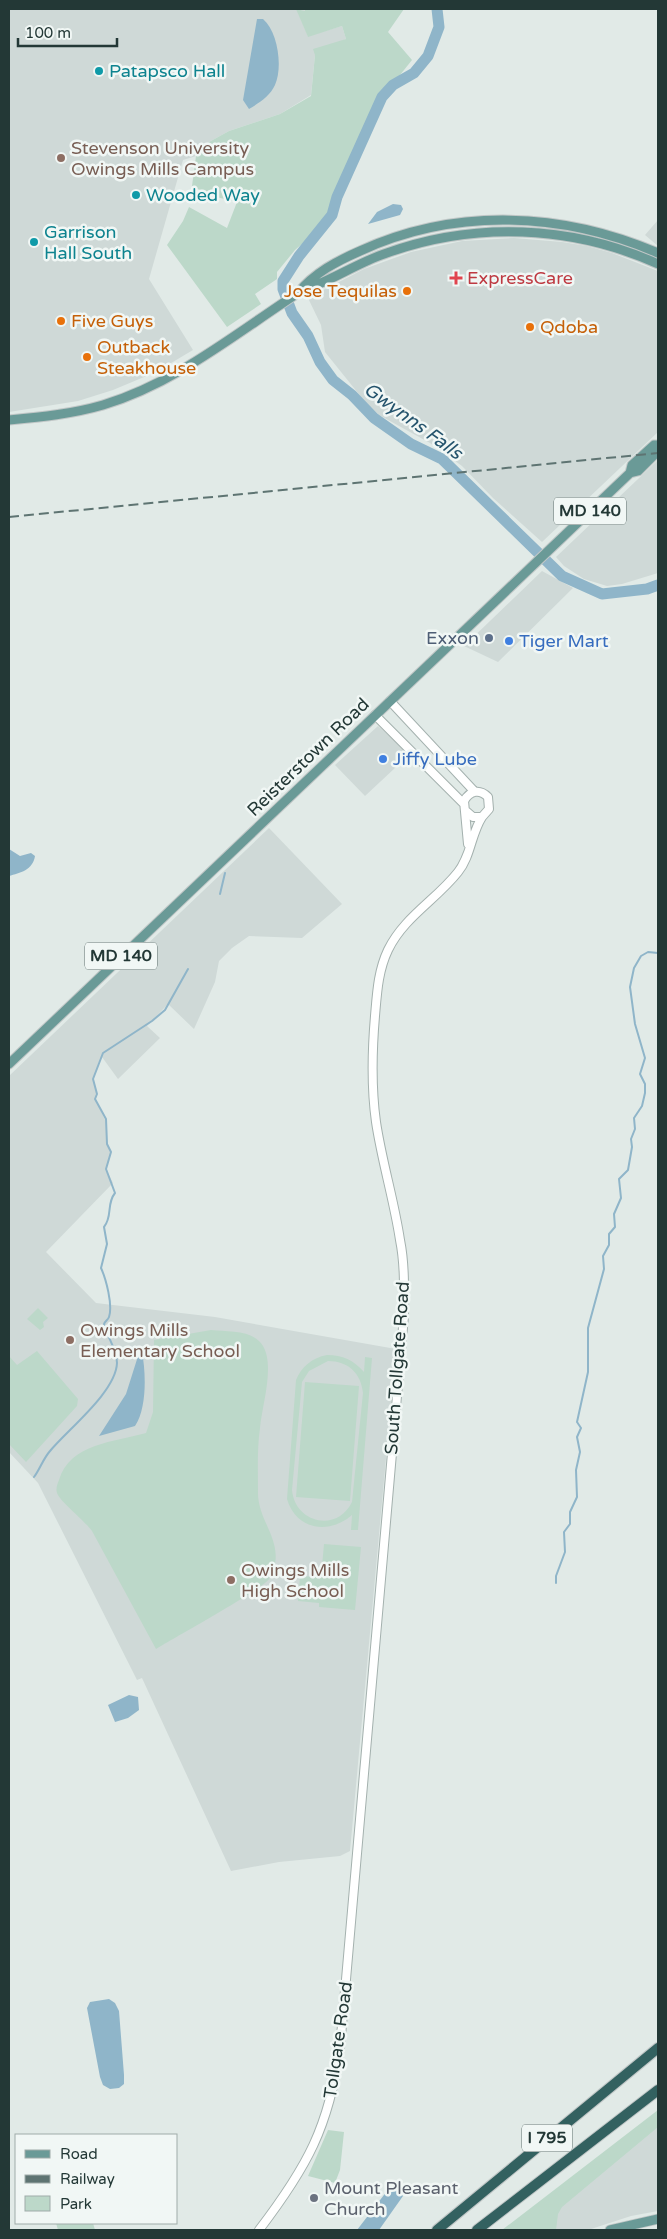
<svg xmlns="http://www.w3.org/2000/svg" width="667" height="2239" font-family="'Varela Round',sans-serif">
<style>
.built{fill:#cfd9d7}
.green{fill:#bcd8c9;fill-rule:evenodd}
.water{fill:#8fb5c9}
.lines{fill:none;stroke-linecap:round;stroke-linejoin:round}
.stream{stroke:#8fb5c9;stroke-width:2}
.river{stroke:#8fb5c9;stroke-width:11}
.minor-casing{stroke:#a4b1ae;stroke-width:10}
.major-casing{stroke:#c1c7c7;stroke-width:11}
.highway-casing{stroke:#c1c7c7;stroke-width:12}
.minor{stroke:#fff;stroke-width:8}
.major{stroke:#6a9a97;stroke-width:9}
.highway{stroke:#336160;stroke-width:10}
.rail{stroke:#5e7472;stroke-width:2;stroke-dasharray:10 5;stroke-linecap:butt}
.culture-dot{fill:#0f9aa8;stroke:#f1f7f5;stroke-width:2}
.education-dot{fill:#8d6e63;stroke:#f1f7f5;stroke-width:2}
.health-dot{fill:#e0444e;stroke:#f1f7f5;stroke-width:2}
.food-dot{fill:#e8710a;stroke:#f1f7f5;stroke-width:2}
.service-dot{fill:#5c6f8a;stroke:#f1f7f5;stroke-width:2}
.shop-dot{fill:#3f7fe0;stroke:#f1f7f5;stroke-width:2}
.worship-dot{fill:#6b7280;stroke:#f1f7f5;stroke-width:2}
.labels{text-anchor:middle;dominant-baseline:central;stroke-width:5;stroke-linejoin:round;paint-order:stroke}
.shield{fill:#f1f7f5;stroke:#61716f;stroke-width:1}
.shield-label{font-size:16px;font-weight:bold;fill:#233836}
.culture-label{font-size:18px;fill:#0d838f;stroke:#f1f7f5;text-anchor:start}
.education-label{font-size:18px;fill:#785e54;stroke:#f1f7f5;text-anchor:start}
.health-label{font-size:18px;fill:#be3a42;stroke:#f1f7f5;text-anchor:start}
.food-label{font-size:18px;fill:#c56008;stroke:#f1f7f5;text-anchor:start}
.service-label{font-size:18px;fill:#4e5e75;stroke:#f1f7f5;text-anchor:end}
.shop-label{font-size:18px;fill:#366cbe;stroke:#f1f7f5;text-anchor:start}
.street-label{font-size:18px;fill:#233836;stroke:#f1f7f5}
.worship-label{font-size:18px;fill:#5b616d;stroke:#f1f7f5;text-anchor:start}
.water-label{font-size:19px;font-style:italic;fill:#25546d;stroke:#f1f7f5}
</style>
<rect width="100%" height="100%" fill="#e1eae7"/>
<path class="built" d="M 9,9 L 305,9 L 306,11 L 297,10 L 308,36 L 342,26 L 346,39 L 315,55 L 311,95 L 280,114 L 229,131 L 209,142 L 196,156 L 183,160 L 149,279 L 193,350 L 156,372 L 113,390 L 78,401 L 9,412 Z
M 658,220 L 658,246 L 645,235 Z
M 514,238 L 562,242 L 587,246 L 612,253 L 658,271 L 658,432 L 542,542 L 493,498 L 462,466 L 430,443 L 379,415 L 366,403 L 325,352 L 321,325 L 308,298 L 364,269 L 411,252 L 462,241 Z
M 658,460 L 658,573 L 622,584 L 607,586 L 584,579 L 564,566 L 556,557 Z
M 542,571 L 573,588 L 498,662 L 464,646 Z
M 378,726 L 410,754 L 365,796 L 335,765 Z
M 269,828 L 342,904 L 302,938 L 249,936 L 232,948 L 219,961 L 215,982 L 194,1029 L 168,1004 L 147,1026 L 160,1038 L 118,1079 L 102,1057 L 100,1059 L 93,1079 L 97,1094 L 95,1099 L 107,1124 L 107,1144 L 111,1152 L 106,1169 L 113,1183 L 46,1252 L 96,1303 L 215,1317 L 396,1349 L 350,1851 L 340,1856 L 279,1862 L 231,1871 L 142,1678 L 137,1680 L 38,1483 L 9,1452 L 9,1076 Z
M 658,2123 L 658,2211 L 631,2216 L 588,2230 L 550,2230 L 561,2199 Z"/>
<path class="green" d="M 296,9 L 305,11 L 305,9 L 404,9 L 388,32 L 412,60 L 388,90 L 371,116 L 342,188 L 336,214 L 295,250 L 277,272 L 277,279 L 255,294 L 261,304 L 227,327 L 167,245 L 183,221 L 189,207 L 227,228 L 237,202 L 212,196 L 192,186 L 196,156 L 209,142 L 229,131 L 280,114 L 311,96 L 315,55 L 313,49 L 346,39 L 342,26 L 308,37 Z
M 38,1308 L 48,1318 L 43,1322 L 44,1327 L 40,1330 L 27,1319 Z
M 211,1330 C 228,1332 253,1329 263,1346 C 275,1366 262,1405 260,1428 C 257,1449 258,1472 258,1493 C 258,1524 289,1545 269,1579 C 263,1589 172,1639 156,1649 L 92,1531 C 84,1520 62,1503 58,1495 C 55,1490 57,1485 59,1480 C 70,1443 115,1442 146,1433 L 153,1412 L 154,1340 Z
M 37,1351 L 78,1399 L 77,1406 L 26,1462 L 9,1444 L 9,1356 L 17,1365 Z
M 327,1355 C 343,1355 353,1360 364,1372 L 365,1357 L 372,1358 L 358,1530 L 351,1530 L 352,1515 C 329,1535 296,1530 287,1499 L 296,1380 C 302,1366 312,1358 327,1355 ZM 328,1361 C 348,1361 361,1373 363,1393 L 352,1502 C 337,1533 295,1523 292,1490 L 302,1382 L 309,1371 Z
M 305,1382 L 359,1386 L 350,1501 L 296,1497 Z
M 324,1544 L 361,1547 L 355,1610 L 319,1607 L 319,1603 L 298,1601 L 300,1576 L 321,1577 Z
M 658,2110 L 658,2127 L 562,2207 L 558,2214 L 556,2230 L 502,2230 Z
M 328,2130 L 344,2132 L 340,2170 L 335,2183 L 308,2176 Z
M 56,2223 L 93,2223 L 95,2230 L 58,2230 Z"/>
<path class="water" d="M 257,19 L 263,19 C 278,32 283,67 275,85 C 270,96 259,103 249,109 L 243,100 Z
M 393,204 L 401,205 L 403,209 L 400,215 L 368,224 L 377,212 Z
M 9,849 L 20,856 L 31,853 L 35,856 C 33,870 20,873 9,876 Z
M 142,1352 C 146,1373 147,1408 135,1426 L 99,1436 L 126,1394 L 139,1353 Z
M 129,1695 L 138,1697 L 139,1710 L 128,1718 L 115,1722 L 108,1705 Z
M 109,1999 L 115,2003 L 119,2011 L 124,2075 L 124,2084 L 119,2088 L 110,2089 L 103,2085 L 100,2077 L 87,2008 L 90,2002 Z
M 395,2187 L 403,2196 L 379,2230 L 357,2230 L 387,2191 Z"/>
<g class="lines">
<path class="stream" d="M 220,894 L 225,873
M 34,1477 C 40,1469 43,1459 50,1451 C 67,1430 116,1392 117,1363 C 117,1348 107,1338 104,1324 C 105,1321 108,1320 109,1317 C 113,1305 106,1279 101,1268 L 107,1244 L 104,1227 C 113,1216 106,1204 115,1193 L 106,1169 L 111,1152 L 107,1144 L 106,1119 L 95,1099 L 97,1094 L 93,1079 L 103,1053 L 152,1021 L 165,1010 L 188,969
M 556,1583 L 556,1576 L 565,1552 L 564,1532 L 570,1524 L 570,1512 L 577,1497 L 576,1470 L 580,1452 L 577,1437 L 581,1428 L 577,1422 L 588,1372 L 588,1328 L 604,1269 L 603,1256 L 609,1245 L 609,1234 L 615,1227 L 614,1214 L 621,1198 L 619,1179 L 628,1170 L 632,1147 L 631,1139 L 635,1129 L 634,1118 L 642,1106 L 645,1093 L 645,1084 L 640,1074 L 645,1058 L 635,1024 L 630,987 L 634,968 L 641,956 L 648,952 L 658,953"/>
<path class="river" d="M 437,9 L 439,27 L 428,56 L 414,73 L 393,85 L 382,97 L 337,197 L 332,215 L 299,256 L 283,281 L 283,289 L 292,313 L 308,336 L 320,362 L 333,380 L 352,395 L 374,418 L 411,444 L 442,459 L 562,576 L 602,594 L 647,589 L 658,585"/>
<g class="minor-casing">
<path id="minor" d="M 390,701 L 474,791
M 375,715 L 464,804
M 466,811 L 473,817 L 482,817 L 489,809 L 488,797 C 480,789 470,790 464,801 L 468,844
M 259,2230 C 307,2167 329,2127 340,2048 L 404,1316 C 404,1291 405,1265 400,1240 C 394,1200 382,1162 376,1122 C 371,1086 372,1051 375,1016 C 377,993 378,971 388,950 C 404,917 436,900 458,872 C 471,856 471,834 482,817"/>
</g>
<g class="major-casing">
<path id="major" d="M 298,292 C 328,283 355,264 384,254 C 474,221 572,225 658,264
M 9,420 C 41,417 72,414 103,405 C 176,383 235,334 298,293 C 314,273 337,261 360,251 C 456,207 563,212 658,253
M 630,473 L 638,471 L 658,451
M 9,1064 L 630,473 L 632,465 L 654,445 L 658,445
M 610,2230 L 658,2219"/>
</g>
<g class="highway-casing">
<path id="highway" d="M 437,2230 L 658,2048
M 477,2230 L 658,2090"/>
</g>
<use href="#minor" class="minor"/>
<use href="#major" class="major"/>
<use href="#highway" class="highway"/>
<path class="rail" d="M 9,517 L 658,453"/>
</g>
<g class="culture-dot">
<circle cx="99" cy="71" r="5"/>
<circle cx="136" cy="195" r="5"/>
<circle cx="34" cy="242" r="5"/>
</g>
<g class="education-dot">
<circle cx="61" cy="158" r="5"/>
<circle cx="70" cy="1340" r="5"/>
<circle cx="231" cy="1580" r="5"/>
</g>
<path class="health-dot" d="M453.5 270.5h5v5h5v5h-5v5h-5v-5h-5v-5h5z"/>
<g class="food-dot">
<circle cx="407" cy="291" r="5"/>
<circle cx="61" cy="321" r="5"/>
<circle cx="530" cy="327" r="5"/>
<circle cx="87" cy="357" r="5"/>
</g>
<circle class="service-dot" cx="489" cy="638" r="5"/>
<g class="shop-dot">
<circle cx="509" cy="641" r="5"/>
<circle cx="383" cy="759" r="5"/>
</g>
<circle class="worship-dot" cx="314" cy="2198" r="5"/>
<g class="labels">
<g class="shield">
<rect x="554" y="497.5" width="72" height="27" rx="4"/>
<rect x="85" y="942.5" width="72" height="27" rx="4"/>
<rect x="522" y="2124.5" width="50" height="27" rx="4"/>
</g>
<g class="shield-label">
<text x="590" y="511">MD 140</text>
<text x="121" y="956">MD 140</text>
<text x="547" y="2138">I 795</text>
</g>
<g class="culture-label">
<text x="109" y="71">Patapsco Hall</text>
<text x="146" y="195">Wooded Way</text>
<text x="44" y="232">Garrison<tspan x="44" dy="21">Hall South</tspan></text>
</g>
<g class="education-label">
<text x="71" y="148">Stevenson University<tspan x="71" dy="21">Owings Mills Campus</tspan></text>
<text x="80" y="1330">Owings Mills<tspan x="80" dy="21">Elementary School</tspan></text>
<text x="241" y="1570">Owings Mills<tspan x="241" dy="21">High School</tspan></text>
</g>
<g class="health-label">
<text x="467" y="278">ExpressCare</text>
</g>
<g class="food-label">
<text x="397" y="291" text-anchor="end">Jose Tequilas</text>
<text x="71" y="321">Five Guys</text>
<text x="540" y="327">Qdoba</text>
<text x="97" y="347">Outback<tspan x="97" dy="21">Steakhouse</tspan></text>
</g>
<g class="service-label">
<text x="479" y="638">Exxon</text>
</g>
<g class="shop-label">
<text x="519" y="641">Tiger Mart</text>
<text x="393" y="759">Jiffy Lube</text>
</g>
<g class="street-label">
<text transform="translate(308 757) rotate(-44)">Reisterstown Road</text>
<text transform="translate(397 1368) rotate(-86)">South Tollgate Road</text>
<text transform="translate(338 2040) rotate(-82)">Tollgate Road</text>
</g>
<g class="worship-label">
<text x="324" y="2188">Mount Pleasant<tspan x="324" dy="21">Church</tspan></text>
</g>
<g class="water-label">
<text transform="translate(413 421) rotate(36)">Gwynns Falls</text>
</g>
</g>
<rect width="667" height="2239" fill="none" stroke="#233836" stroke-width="20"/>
<rect x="15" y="2134" width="162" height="90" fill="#f1f7f5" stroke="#9faba9"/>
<rect x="25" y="2150" width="25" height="8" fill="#6a9a97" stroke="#9faba9"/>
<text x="60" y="2159" font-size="15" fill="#233836">Road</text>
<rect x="25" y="2175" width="25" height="8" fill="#5e7472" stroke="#9faba9"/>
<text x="60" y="2184" font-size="15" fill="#233836">Railway</text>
<rect x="25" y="2196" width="25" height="15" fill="#bcd8c9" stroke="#9faba9"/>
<text x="60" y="2209" font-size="15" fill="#233836">Park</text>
<path d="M18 38v8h99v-8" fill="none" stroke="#233836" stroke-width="2.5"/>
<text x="25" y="38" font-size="15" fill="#233836" stroke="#f1f7f5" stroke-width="4" paint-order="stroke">100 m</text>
</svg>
